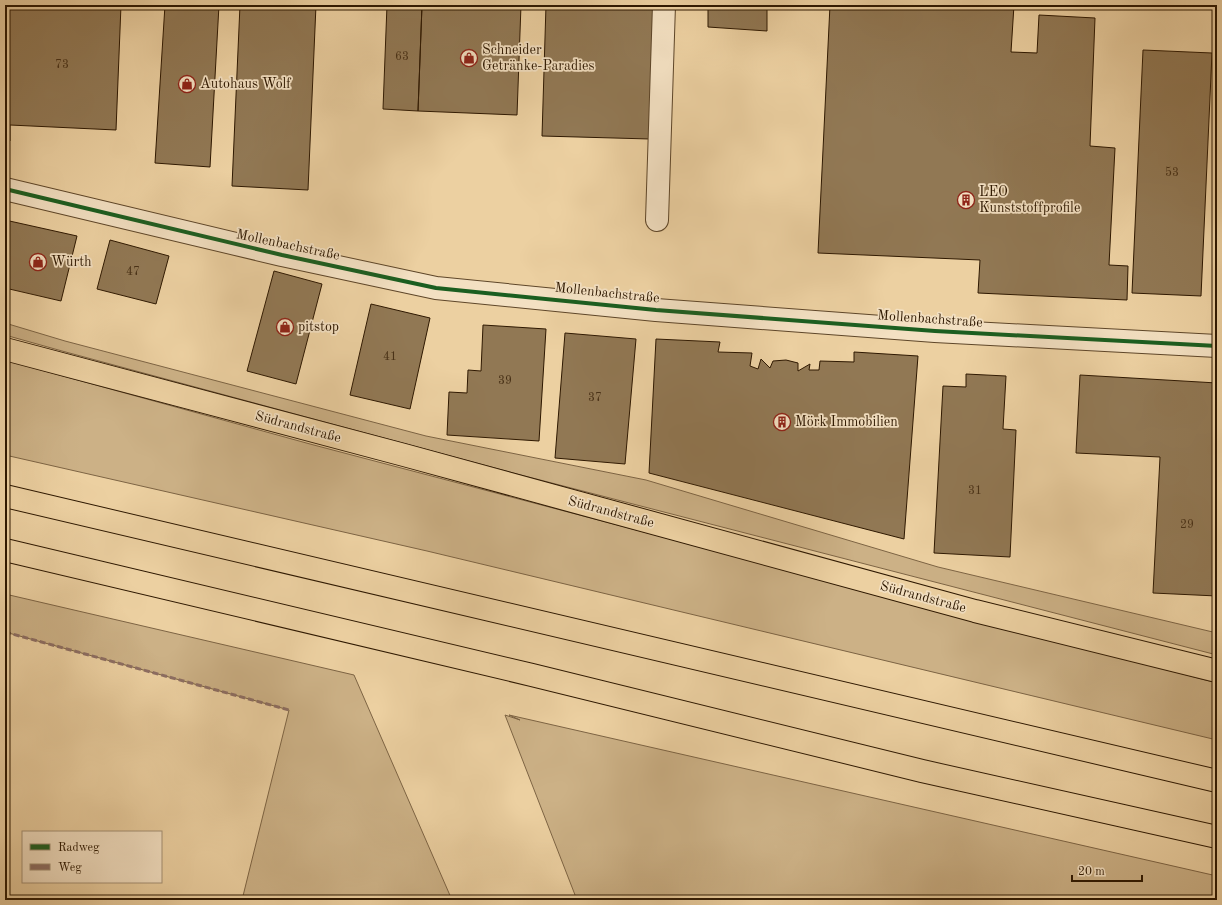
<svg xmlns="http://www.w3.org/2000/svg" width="1222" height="905" font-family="'Old Standard TT',serif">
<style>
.green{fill:#ccb186;stroke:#7d6444}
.building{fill:#917854;stroke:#2e1801}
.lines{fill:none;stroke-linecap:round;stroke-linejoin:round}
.minor-casing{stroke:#5e4629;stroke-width:24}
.major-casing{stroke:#2e1801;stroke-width:24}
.highway-casing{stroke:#2e1801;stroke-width:24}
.minor{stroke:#f3e0c2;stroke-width:22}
.major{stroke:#ecd0a1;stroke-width:22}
.highway{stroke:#ecd0a1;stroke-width:22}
.quiet{stroke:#8d6e63;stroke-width:3;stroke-dasharray:6 3;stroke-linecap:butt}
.cycleway-casing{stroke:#f3e0c2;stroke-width:6}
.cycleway{stroke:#1b5e20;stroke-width:4}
.labels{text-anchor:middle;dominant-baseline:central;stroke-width:3.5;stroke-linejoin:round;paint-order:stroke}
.number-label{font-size:12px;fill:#473016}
.poi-label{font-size:14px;fill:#2e1801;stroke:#f3e0c2;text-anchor:start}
.street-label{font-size:14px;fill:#2e1801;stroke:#f3e0c2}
</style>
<rect width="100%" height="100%" fill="#ecd0a1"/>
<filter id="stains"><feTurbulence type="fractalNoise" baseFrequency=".005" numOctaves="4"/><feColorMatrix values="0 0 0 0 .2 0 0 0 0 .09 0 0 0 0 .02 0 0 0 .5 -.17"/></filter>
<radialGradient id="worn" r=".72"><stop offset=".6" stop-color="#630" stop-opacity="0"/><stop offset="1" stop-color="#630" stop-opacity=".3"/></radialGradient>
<path class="green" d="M 5,323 L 65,341 L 426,436 L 646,480 L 938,567 L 1217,633 L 1217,655 L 517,474 L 62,351 L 5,335 Z
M 5,360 L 310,444 L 1217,683 L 1217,740 L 427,551 L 5,455 Z
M 5,594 L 354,675 L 452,900 L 242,900 L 289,710 L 5,632 Z
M 505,715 L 520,720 L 509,715 L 1217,876 L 1217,900 L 577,900 Z"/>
<path class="building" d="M 5,5 L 121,5 L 116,130 L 10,125 L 10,141 L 5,141 Z
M 165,5 L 219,5 L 210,167 L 155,163 Z
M 240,5 L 316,5 L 308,190 L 232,186 Z
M 387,5 L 422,5 L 418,111 L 383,109 Z
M 422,5 L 521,5 L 517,115 L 418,111 Z
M 546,5 L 654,5 L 650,139 L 542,136 Z
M 708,5 L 767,5 L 767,31 L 708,27 Z
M 830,5 L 1014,5 L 1011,52 L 1037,53 L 1039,15 L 1095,18 L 1090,146 L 1115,148 L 1109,265 L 1128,266 L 1127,300 L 978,293 L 980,260 L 818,253 Z
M 1143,50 L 1212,53 L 1201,296 L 1132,293 Z
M 5,220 L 77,236 L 61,301 L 5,288 Z
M 110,240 L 169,256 L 156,304 L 97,289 Z
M 274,271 L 322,284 L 296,384 L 247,371 Z
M 371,304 L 430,318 L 410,409 L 350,395 Z
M 483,325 L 546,329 L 539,441 L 447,435 L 449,392 L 467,393 L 468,370 L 481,371 Z
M 565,333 L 636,339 L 625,464 L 555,458 Z
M 656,339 L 720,342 L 718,352 L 752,353 L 750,366 L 758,369 L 761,359 L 770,368 L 773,361 L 786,360 L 798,363 L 798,371 L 810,364 L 809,370 L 819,370 L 820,361 L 854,362 L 854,352 L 918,356 L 904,539 L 649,473 Z
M 966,374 L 1006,376 L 1003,429 L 1016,430 L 1010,557 L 934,553 L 943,386 L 966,387 Z
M 1080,375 L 1217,383 L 1217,596 L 1153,593 L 1160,457 L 1076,453 Z"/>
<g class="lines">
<g class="minor-casing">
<path id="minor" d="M 5,189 L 282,255 L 436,288 L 656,310 L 935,331 L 1217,346
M 657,220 L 664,5"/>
</g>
<g class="major-casing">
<path id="major" d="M 5,349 L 404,455 L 975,611 L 1217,671"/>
</g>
<g class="highway-casing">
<path id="highway" d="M 5,496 L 1217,781
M 5,550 L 532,675 L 922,771 L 1217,837"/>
</g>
<use href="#minor" class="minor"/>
<use href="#major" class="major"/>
<use href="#highway" class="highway"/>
<path class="quiet" d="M 5,632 L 289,710"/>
<g class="cycleway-casing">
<path id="cycleway" d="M 5,189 L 282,255 L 436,288 L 656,310 L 935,331 L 1217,346"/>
</g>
<use href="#cycleway" class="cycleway"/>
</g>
<defs>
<g id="shop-ring" transform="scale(0.9)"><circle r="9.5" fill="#f3e0c2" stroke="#8f2418" stroke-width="1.5"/><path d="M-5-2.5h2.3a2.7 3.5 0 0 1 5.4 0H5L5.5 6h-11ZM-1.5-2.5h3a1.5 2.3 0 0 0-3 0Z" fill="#8f2418"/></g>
<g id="building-ring" transform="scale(0.9)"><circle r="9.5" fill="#f3e0c2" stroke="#8f2418" stroke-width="1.5"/><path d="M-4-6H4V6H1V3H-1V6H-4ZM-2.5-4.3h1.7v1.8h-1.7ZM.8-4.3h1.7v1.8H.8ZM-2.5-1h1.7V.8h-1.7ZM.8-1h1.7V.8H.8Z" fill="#8f2418"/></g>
</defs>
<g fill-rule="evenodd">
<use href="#shop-ring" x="469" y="58"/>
<use href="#shop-ring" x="187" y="84"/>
<use href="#building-ring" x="966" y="200"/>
<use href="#shop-ring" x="38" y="262"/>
<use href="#shop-ring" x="285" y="327"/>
<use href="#building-ring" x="782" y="422"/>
</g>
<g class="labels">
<g class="number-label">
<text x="402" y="57">63</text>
<text x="62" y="65">73</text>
<text x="1172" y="173">53</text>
<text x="133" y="272">47</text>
<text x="390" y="357">41</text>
<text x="505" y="381">39</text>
<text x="595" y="398">37</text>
<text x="975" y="491">31</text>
<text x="1187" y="525">29</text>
</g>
<g class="poi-label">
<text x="482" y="50">Schneider<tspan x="482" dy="16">Getränke-Paradies</tspan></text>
<text x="200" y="84">Autohaus Wolf</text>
<text x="979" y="192">LEO<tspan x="979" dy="16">Kunststoffprofile</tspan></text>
<text x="51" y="262">Würth</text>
<text x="298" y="327">pitstop</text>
<text x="795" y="422">Mörk Immobilien</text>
</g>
<g class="street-label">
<text transform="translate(288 245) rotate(12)">Mollenbachstraße</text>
<text transform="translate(607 293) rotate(6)">Mollenbachstraße</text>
<text transform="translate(930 319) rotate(4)">Mollenbachstraße</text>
<text transform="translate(298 427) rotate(15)">Südrandstraße</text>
<text transform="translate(611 512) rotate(15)">Südrandstraße</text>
<text transform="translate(923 597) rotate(15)">Südrandstraße</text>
</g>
</g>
<rect width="1222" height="905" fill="none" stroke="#ecd0a1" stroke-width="20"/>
<rect x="6" y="6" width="1210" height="893" fill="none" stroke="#2e1801" stroke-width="2"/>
<rect x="10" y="10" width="1202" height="885" fill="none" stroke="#2e1801"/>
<rect x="22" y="831" width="140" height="52" fill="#f3e0c2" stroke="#a49075"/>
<rect x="30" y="844" width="20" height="6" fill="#1b5e20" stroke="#a49075"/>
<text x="58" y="851" font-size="12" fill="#2e1801">Radweg</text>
<rect x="30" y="864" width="20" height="6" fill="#8d6e63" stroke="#a49075"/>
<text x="58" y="871" font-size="12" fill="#2e1801">Weg</text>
<path d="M1072 875v6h70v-6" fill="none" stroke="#2e1801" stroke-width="2"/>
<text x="1078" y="875" font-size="12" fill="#2e1801" stroke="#f3e0c2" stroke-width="3" paint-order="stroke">20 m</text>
<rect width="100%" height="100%" filter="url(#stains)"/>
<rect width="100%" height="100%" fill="url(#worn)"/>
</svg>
